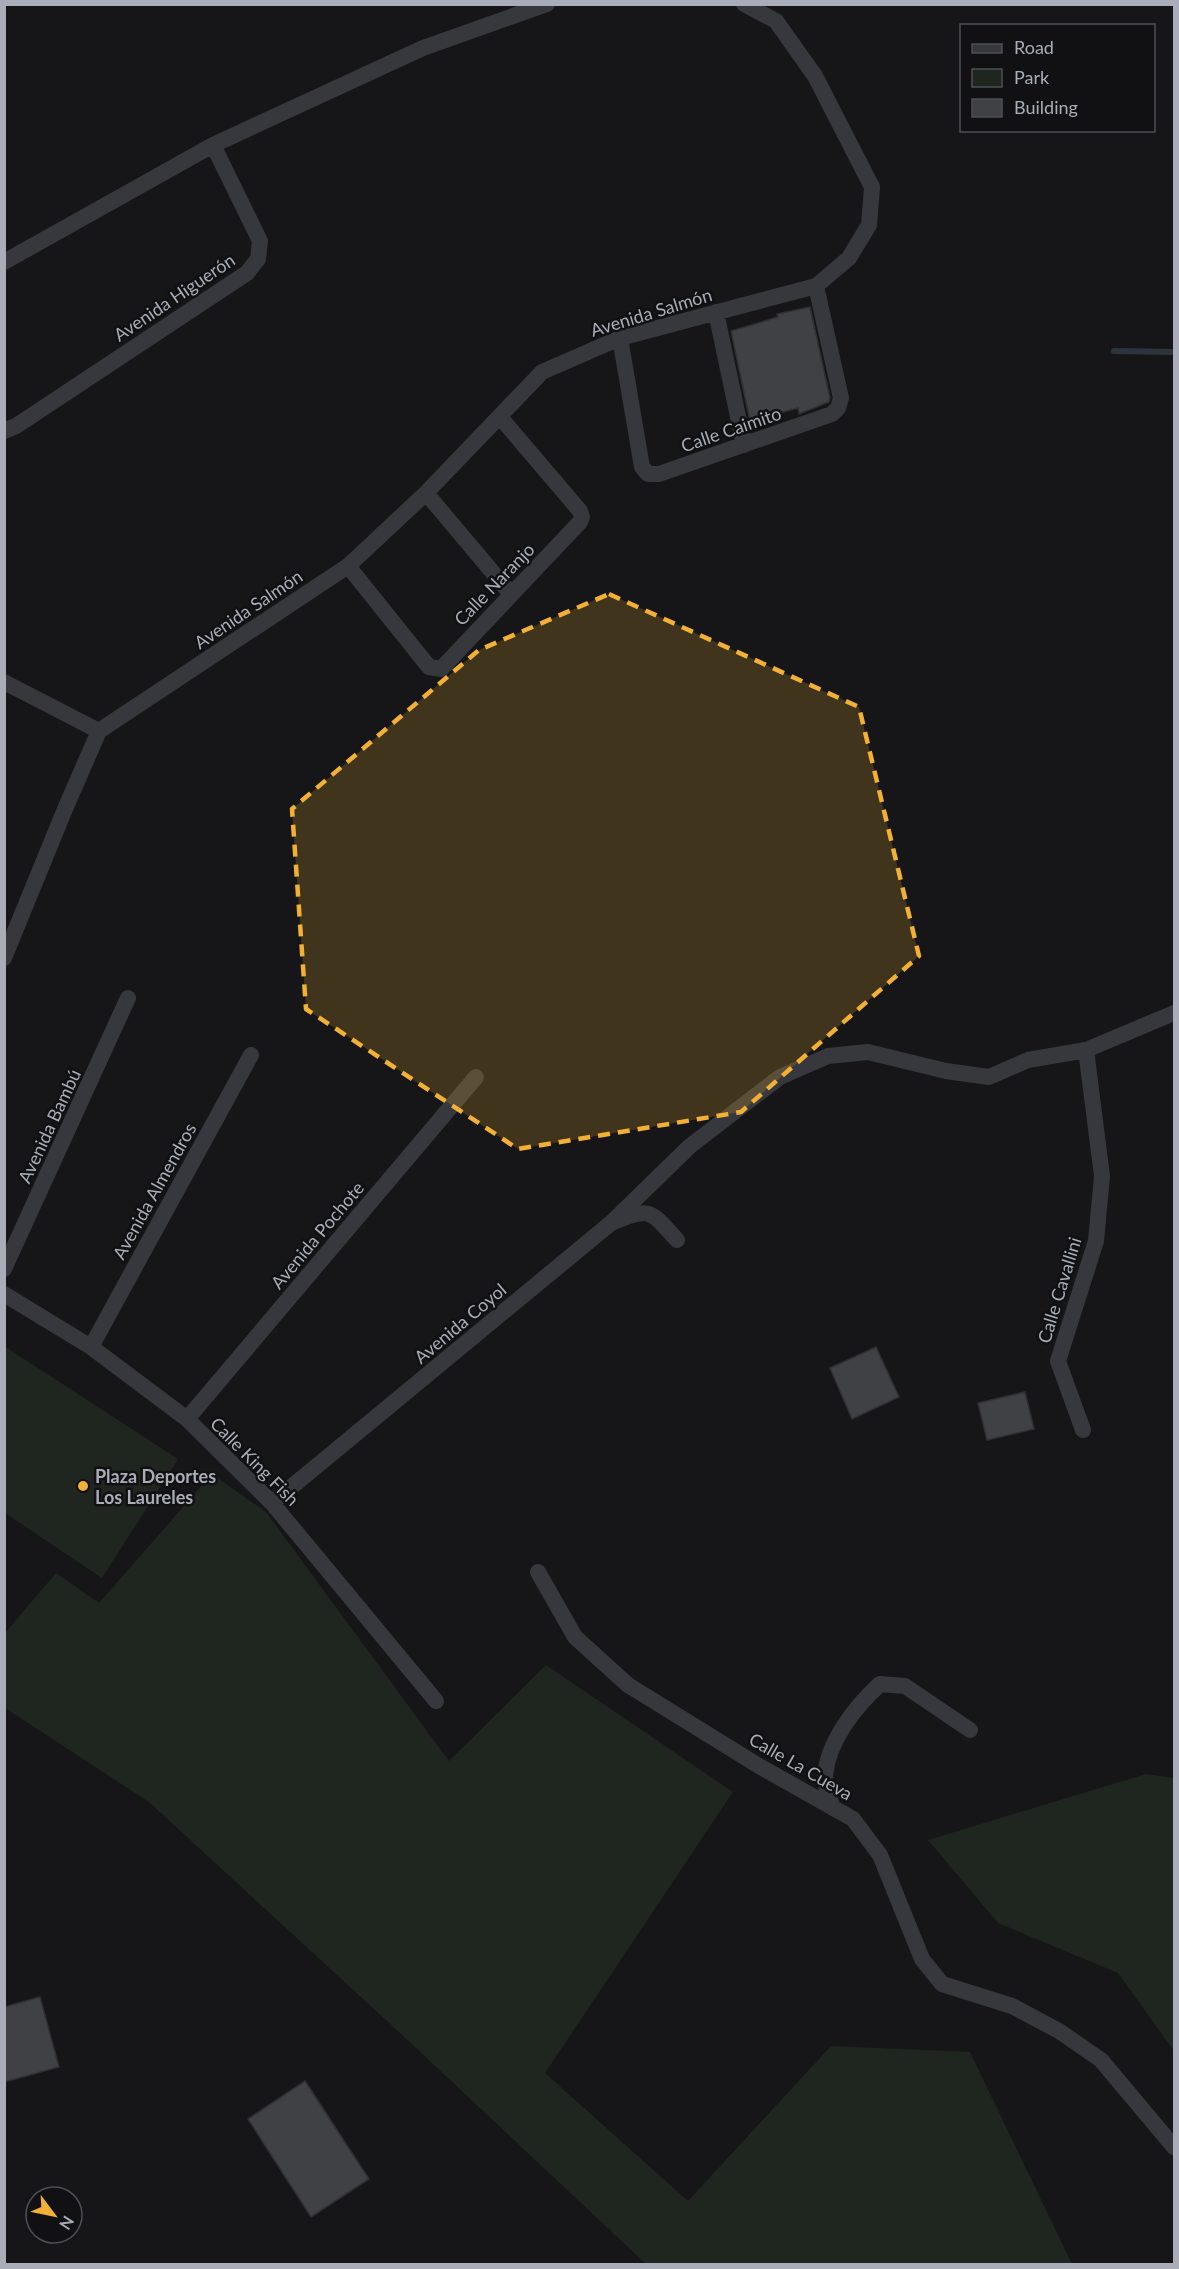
<svg xmlns="http://www.w3.org/2000/svg" width="1179" height="2269" font-family="Lato,sans-serif">
<style>
.green{fill:#1e261f}
.lines{fill:none;stroke-linecap:round;stroke-linejoin:round}
.stream{stroke:#2c353c;stroke-width:6}
.building{fill:#404145;stroke:#303034;stroke-width:1.5}
.minor{stroke:#37383d;stroke-width:16}
.marked{fill:#f2b134;fill-opacity:0.2;stroke:#f2b134;stroke-width:4.5;stroke-dasharray:12 8;stroke-linejoin:round}
.poi-dot{fill:#f2b134;stroke:#111113;stroke-width:2}
.labels{text-anchor:middle;dominant-baseline:central;stroke-width:5;stroke-linejoin:round;paint-order:stroke}
.street-label{font-size:18px;fill:#a8adb8;stroke:#111113}
.poi-label{font-size:18px;font-weight:bold;fill:#a8adb8;stroke:#111113;text-anchor:start}
</style>
<rect width="100%" height="100%" fill="#161618"/>
<path class="green" d="M 4,1346 L 178,1459 L 102,1578 L 5,1513 Z
M 212,1474 L 266,1512 L 449,1761 L 546,1665 L 733,1792 L 545,2073 L 688,2201 L 831,2046 L 970,2052 L 1072,2264 L 646,2264 L 400,2033 L 149,1802 L 5,1708 L 5,1633 L 56,1573 L 99,1603 Z
M 1146,1774 L 1174,1778 L 1174,2051 L 1118,1973 L 998,1923 L 928,1840 Z"/>
<g class="lines">
<path class="stream" d="M 1114,351 L 1174,352"/>
</g>
<path class="building" d="M 810,307 L 830,398 L 829,402 L 799,414 L 798,408 L 750,421 L 731,331 L 778,317 L 777,314 Z
M 876,1347 L 899,1397 L 852,1419 L 830,1368 Z
M 1025,1392 L 1034,1429 L 987,1440 L 978,1403 Z
M 40,1997 L 59,2067 L 4,2082 L 4,2007 Z
M 305,2081 L 369,2179 L 311,2217 L 248,2119 Z"/>
<g class="lines">
<path class="minor" d="M 4,262 L 213,145 L 423,48 L 547,4
M 716,312 L 744,445
M 620,338 L 642,467 L 648,474 L 659,474 L 832,414 L 838,408 L 841,398 L 816,286
M 4,431 L 16,426 L 247,273 L 258,259 L 260,241 L 213,145
M 426,493 L 511,594
M 348,566 L 429,667 L 441,669 L 580,522 L 582,517 L 580,511 L 500,417
M 4,682 L 99,731
M 99,731 L 348,566 L 426,493 L 542,372 L 620,338 L 816,286 L 849,258 L 869,225 L 872,187 L 815,76 L 776,21 L 744,4
M 4,958 L 65,809 L 99,731
M 611,1223 L 690,1146 L 780,1077 L 828,1056 L 868,1052 L 946,1071 L 989,1077 L 1028,1060 L 1086,1050 L 1174,1013
M 4,1269 L 128,998
M 4,1294 L 91,1347 L 187,1419 L 272,1503 L 436,1701
M 91,1347 L 251,1055
M 187,1419 L 476,1077
M 1083,1430 L 1058,1361 L 1096,1241 L 1102,1176 L 1086,1050
M 272,1503 L 611,1223 C 651,1207 649,1209 677,1240
M 538,1572 L 575,1637 L 628,1685 L 759,1766 L 853,1819 L 880,1855 L 922,1959 L 942,1984 L 1012,2006 L 1059,2031 L 1101,2060 L 1174,2147
M 833,1808 C 830,1799 824,1785 825,1776 C 828,1741 855,1707 880,1684 L 905,1686 L 970,1730"/>
</g>
<path class="marked" d="M 609,594 L 859,707 L 919,956 L 741,1112 L 518,1149 L 306,1009 L 292,809 L 479,650 Z"/>
<circle class="poi-dot" cx="83" cy="1486" r="6"/>
<g class="labels">
<g class="street-label">
<text transform="translate(174 297) rotate(-34)">Avenida Higuerón</text>
<text transform="translate(651 312) rotate(-17)">Avenida Salmón</text>
<text transform="translate(731 429) rotate(-19)">Calle Caimito</text>
<text transform="translate(494 584) rotate(-46)">Calle Naranjo</text>
<text transform="translate(248 609) rotate(-34)">Avenida Salmón</text>
<text transform="translate(49 1126) rotate(-65)">Avenida Bambú</text>
<text transform="translate(154 1191) rotate(-61)">Avenida Almendros</text>
<text transform="translate(317 1235) rotate(-50)">Avenida Pochote</text>
<text transform="translate(1059 1290) rotate(-73)">Calle Cavallini</text>
<text transform="translate(460 1323) rotate(-40)">Avenida Coyol</text>
<text transform="translate(255 1461) rotate(45)">Calle King Fish</text>
<text transform="translate(801 1766) rotate(30)">Calle La Cueva</text>
</g>
<g class="poi-label">
<text x="95" y="1476">Plaza Deportes<tspan x="95" dy="21">Los Laureles</tspan></text>
</g>
</g>
<rect width="1179" height="2269" fill="none" stroke="#a8adb8" stroke-width="12"/>
<rect x="960" y="24" width="195" height="108" fill="#111113" stroke="#4d4f55" stroke-width="1.5"/>
<rect x="972" y="44" width="30" height="9" fill="#37383d" stroke="#4d4f55" stroke-width="1.5"/>
<text x="1014" y="54" font-size="18" fill="#a8adb8">Road</text>
<rect x="972" y="69" width="30" height="18" fill="#1e261f" stroke="#4d4f55" stroke-width="1.5"/>
<text x="1014" y="84" font-size="18" fill="#a8adb8">Park</text>
<rect x="972" y="99" width="30" height="18" fill="#404145" stroke="#4d4f55" stroke-width="1.5"/>
<text x="1014" y="114" font-size="18" fill="#a8adb8">Building</text>
<g transform="translate(54 2215) rotate(122)"><circle r="28" fill="#111113" stroke="#4d4f55" stroke-width="1.5"/>
<path d="M0-4.5L10 22L0 15L-10 22Z" fill="#f2b134"/>
<text y="-9" font-size="16" font-weight="bold" text-anchor="middle" fill="#a8adb8">N</text>
</g>
</svg>
